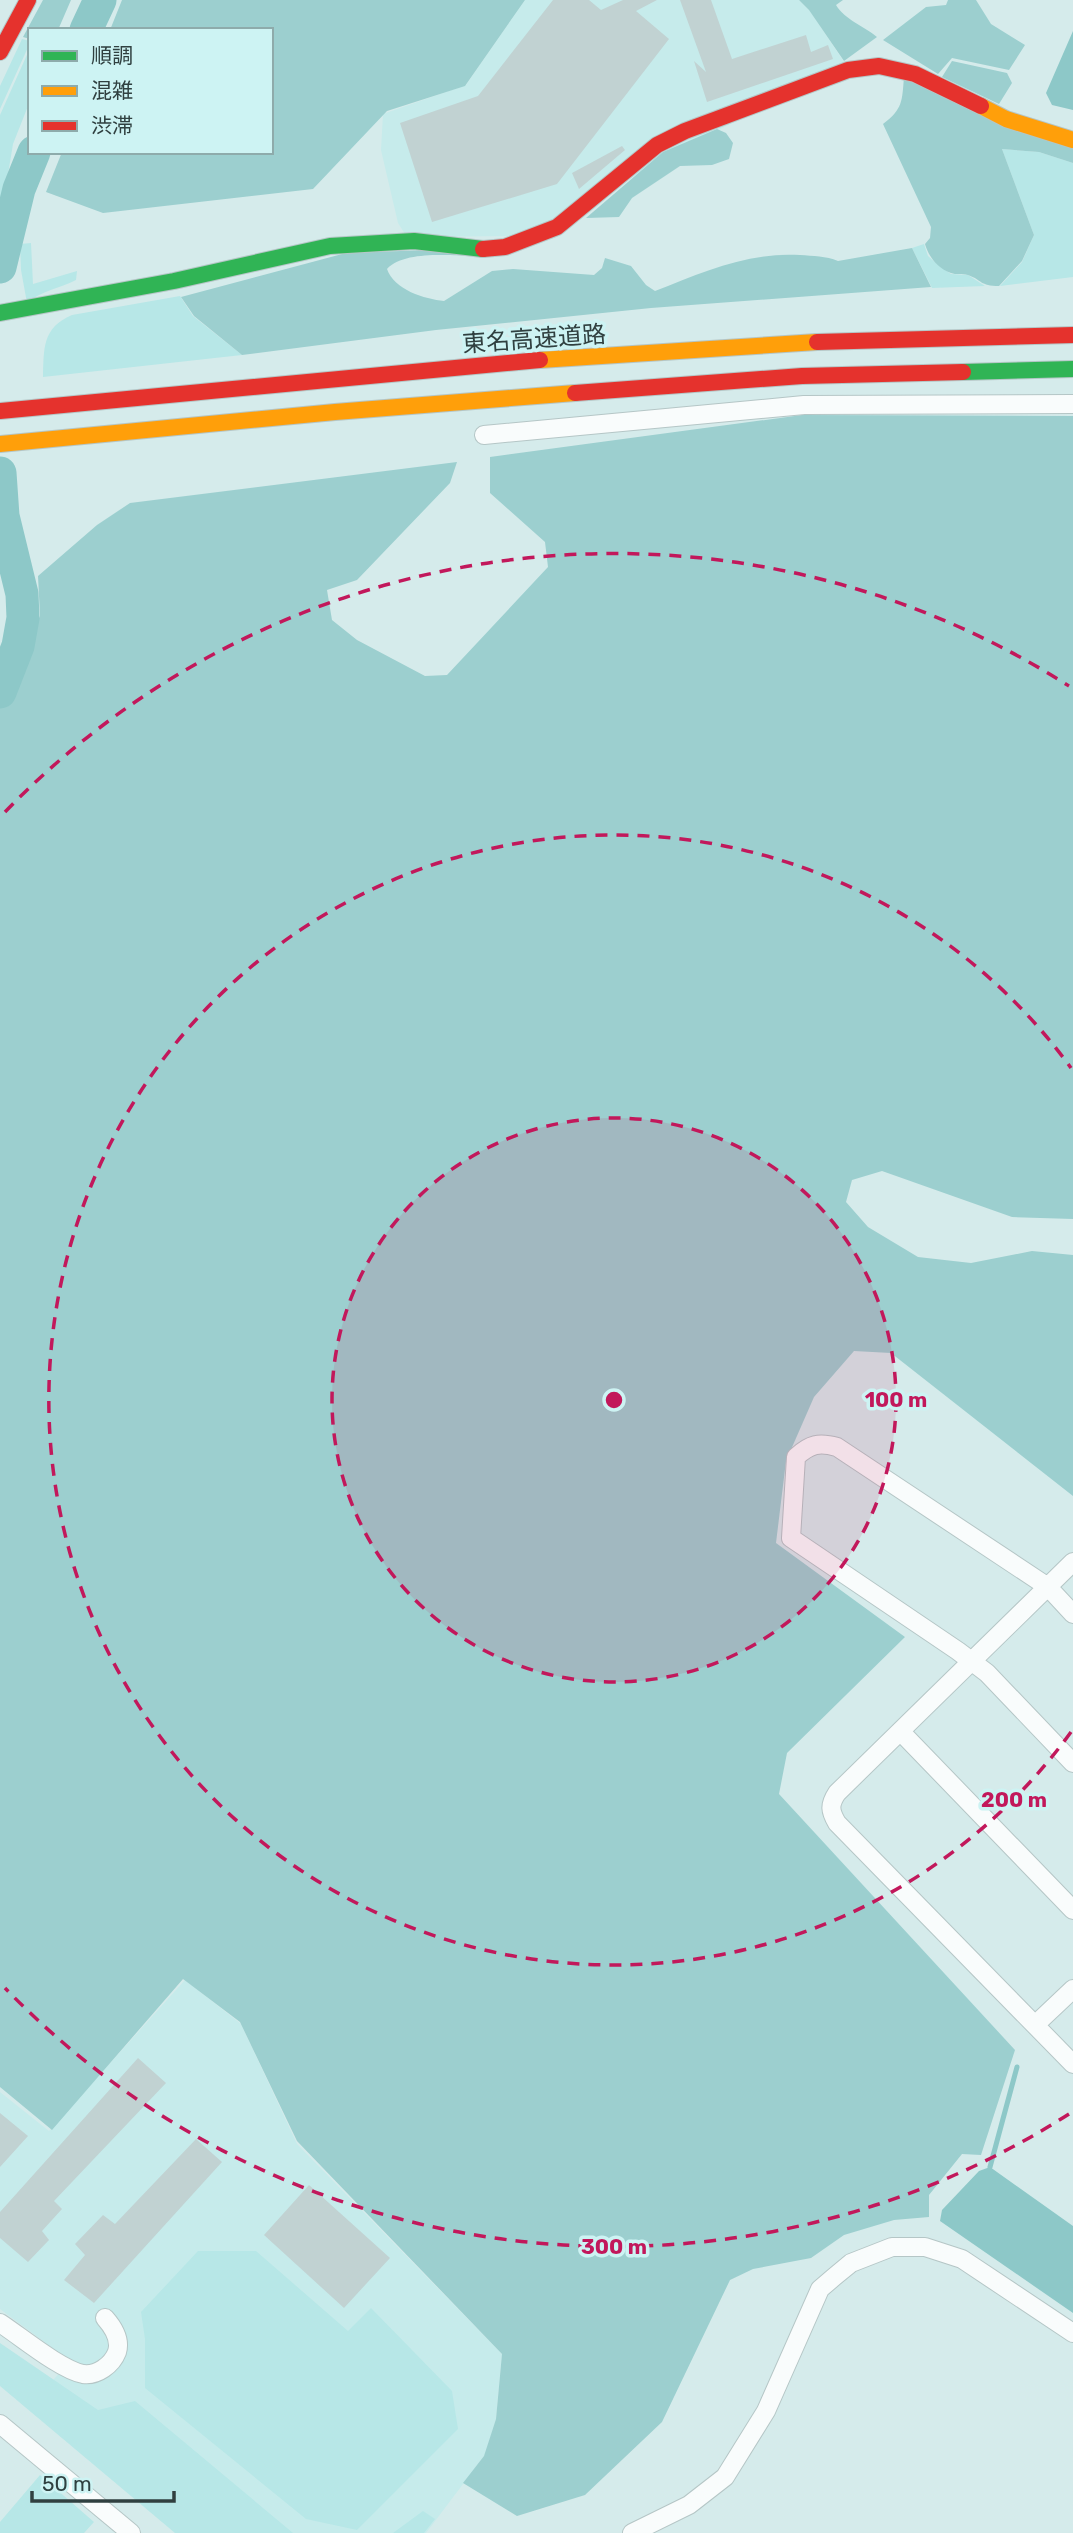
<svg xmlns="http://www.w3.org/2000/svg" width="1073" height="2533" font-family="Rubik,'Noto Sans JP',sans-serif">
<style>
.built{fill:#c6ebeb}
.green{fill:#b7e7e7}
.forest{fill:#9ccfcf}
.water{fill:#8dc8c8}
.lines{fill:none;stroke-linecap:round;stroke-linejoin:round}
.stream{stroke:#8dc8c8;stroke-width:5}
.river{stroke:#8dc8c8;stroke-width:33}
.building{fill:#c1d2d2}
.street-casing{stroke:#b5c6c6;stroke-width:20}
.fast-casing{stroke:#b5c6c6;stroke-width:18}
.slow-casing{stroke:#b5c6c6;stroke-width:18}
.jam-casing{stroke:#b5c6c6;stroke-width:18}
.street{stroke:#f9fcfc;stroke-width:18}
.fast{stroke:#30b455;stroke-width:16}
.slow{stroke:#ff9f0a;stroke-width:16}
.jam{stroke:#e5322d;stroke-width:16}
.ring{fill:none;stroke:#c2185b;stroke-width:3.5;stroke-dasharray:12 9}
.labels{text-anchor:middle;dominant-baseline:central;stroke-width:7;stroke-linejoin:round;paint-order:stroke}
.street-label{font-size:24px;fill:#304040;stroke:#cdf3f3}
.centre{fill:#c2185b;stroke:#cdf3f3;stroke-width:3.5}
.ring-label{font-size:21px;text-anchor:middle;font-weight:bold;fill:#c2185b;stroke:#cdf3f3;stroke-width:7;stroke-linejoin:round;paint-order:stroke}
</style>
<rect width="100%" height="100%" fill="#d5ebeb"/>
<path class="built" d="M 525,0 L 799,0 L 810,11 L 844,62 L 570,211 L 517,236 L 407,237 L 398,223 L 381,150 L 383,114 L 466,85 Z
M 185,1980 L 241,2024 L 297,2144 L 502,2354 L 496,2419 L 485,2455 L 426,2533 L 176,2533 L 30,2406 L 70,2361 L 0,2309 L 0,2092 L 49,2131 Z"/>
<path class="green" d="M 22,39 L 30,41 L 30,43 L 0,109 L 0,86 Z
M 30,48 L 30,101 L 13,144 L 8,174 L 12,192 L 0,227 L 0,115 Z
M 1002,149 L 1039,152 L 1073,163 L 1073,277 L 1000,286 L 1022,262 L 1034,235 Z
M 31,243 L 33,284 L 77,271 L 76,280 C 59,289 42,290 27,303 L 21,270 L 20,244 Z
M 924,244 L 928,256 L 937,264 L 951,274 L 968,275 L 985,286 L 932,288 L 912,248 Z
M 180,296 L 193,316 L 242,355 L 43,377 C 44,348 42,328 72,315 Z
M 198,2251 L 256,2251 L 348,2331 L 371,2308 L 452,2391 L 458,2429 L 357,2530 L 306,2519 L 145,2388 L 145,2339 L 141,2312 Z
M 0,2343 L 98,2410 L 135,2401 L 293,2533 L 175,2533 L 0,2386 Z
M 40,2475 L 94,2522 L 84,2533 L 0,2533 L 0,2522 Z
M 423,2511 L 435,2519 L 424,2533 L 393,2533 Z"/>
<path class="forest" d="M 43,0 L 71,0 L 58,30 L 30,30 L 30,39 L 23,37 Z
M 122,0 L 525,0 L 465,86 L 387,111 L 313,189 L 103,213 L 46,192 L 62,152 L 271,152 L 271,30 L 110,30 Z
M 799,0 L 843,0 L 836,5 C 845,20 864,26 877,37 L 844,61 L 809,10 Z
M 948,0 L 976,0 L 991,24 L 1025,45 L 1009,70 L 952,58 L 938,74 L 883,40 L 926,7 L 946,5 Z
M 952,61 L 1007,73 L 1012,83 L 999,104 L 942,77 Z
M 904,77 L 1073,145 L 1073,163 L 1039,152 L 1002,149 L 1034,235 L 1022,261 L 999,286 C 980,286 982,280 968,275 C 962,273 956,275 951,273 C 937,268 929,257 925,244 L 930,238 L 931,227 L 883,124 C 903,109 902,101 904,77 Z
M 717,129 L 726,133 L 733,143 L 729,159 L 712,165 L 680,166 L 632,198 L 619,217 L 586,218 L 663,152 Z
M 912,248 L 931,287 L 651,308 L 436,330 L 242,355 L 194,316 L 181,297 L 346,253 L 428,250 L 476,256 C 451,256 405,250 387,269 C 394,290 425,299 444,301 L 492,271 L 513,269 L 594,275 L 602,268 L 605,258 L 631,266 L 646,285 L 655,291 C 703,272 748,252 800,255 C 813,256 826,256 838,261 Z
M 802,415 L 1073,416 L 1073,1219 L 1012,1217 L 882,1171 L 852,1180 L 846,1202 L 868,1227 L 918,1257 L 971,1263 L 1032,1251 L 1073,1255 L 1073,1496 L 891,1353 L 854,1351 L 814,1397 L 786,1461 L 776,1543 L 905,1637 L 787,1753 L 779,1794 L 1015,2050 L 981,2155 L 962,2154 L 929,2195 L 929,2217 L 894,2220 L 844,2235 L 811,2258 L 753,2269 L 730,2280 L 662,2422 L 585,2495 L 517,2516 L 463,2483 L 484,2456 L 496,2419 L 502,2354 L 297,2141 L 240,2022 L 183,1979 L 52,2130 L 0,2087 L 0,704 L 40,616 L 38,576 L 97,525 L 130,503 L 457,462 L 450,483 L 357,580 L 327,590 L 332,620 L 357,640 L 425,676 L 447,675 L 548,567 L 545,542 L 490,493 L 490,457 Z"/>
<path class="water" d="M 1073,31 L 1073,110 L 1052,105 L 1046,93 Z
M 990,2167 L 1073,2226 L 1073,2313 L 940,2221 L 942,2210 L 979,2171 Z"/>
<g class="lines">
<path class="stream" d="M 990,2167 L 1017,2067"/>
<path class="river" d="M 86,30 L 100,0
M 0,267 L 19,189 L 34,152
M 0,473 L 3,516 L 22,594 L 23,618 L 18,646 L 0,692"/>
</g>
<path class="building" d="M 553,0 L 589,0 L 601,10 L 623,0 L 657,0 L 636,11 L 669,39 L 557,184 L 432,222 L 400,123 L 478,96 Z
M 680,0 L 711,0 L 732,59 L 806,35 L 811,52 L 828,45 L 833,59 L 707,102 L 694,61 L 706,72 Z
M 622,146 L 625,150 L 579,189 L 572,173 Z
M 138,2058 L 166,2083 L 54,2201 L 62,2209 L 42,2231 L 49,2240 L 28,2262 L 0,2238 L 0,2212 Z
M 0,2113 L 28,2136 L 0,2167 Z
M 196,2139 L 222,2162 L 94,2303 L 64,2280 L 85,2255 L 75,2244 L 103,2215 L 115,2224 Z
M 309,2185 L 390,2258 L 344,2308 L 264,2235 Z"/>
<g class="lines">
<g class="street-casing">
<path id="street" d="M 484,435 L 804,405 L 1073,404
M 1073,1562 L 837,1793 C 829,1805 830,1811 837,1823 L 1073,2064
M 1073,1614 L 1048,1587 L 837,1447 C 819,1442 810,1444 796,1457 L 791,1538 L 958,1651 L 987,1673 L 1073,1763
M 901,1732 L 1073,1910
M 1036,2024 L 1073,1989
M 0,2323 C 20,2336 61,2370 83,2374 C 97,2376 112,2365 117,2352 C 121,2339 113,2327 105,2318
M 0,2424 L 131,2533
M 632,2533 L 689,2505 L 725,2477 L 766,2411 L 820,2289 L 834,2277 L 851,2263 L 892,2247 L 925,2247 L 962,2259 L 1073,2333"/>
</g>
<g class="fast-casing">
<path id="fast" d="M 0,313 L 174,281 L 330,246 L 414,241 L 483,249
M 963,372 L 1073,369"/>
</g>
<g class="slow-casing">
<path id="slow" d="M 981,106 L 1006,119 L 1073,140
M 540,360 L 817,342
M 0,444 L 335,412 L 575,393"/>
</g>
<g class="jam-casing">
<path id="jam" d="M 0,52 L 28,0
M 483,249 L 505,247 L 557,227 L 657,145 L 685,131 L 848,70 L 879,66 L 915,74 L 981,106
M 817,342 L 1073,335
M 575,393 L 802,376 L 963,372
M 0,411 L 540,360"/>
</g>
<use href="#street" class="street"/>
<use href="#fast" class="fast"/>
<use href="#slow" class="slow"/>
<use href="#jam" class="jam"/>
</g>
<circle cx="614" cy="1400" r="282" fill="#c2185b" fill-opacity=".12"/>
<g class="ring">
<circle cx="614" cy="1400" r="282"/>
<path d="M1071 1732A565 565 0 1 1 1071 1068"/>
<path d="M1069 2114A847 847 0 0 1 5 1988M5 812A847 847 0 0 1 1069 686"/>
</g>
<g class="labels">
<g class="street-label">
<text transform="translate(534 339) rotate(-4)">東名高速道路</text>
</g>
</g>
<circle cx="614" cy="1400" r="10" class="centre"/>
<g class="ring-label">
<text x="896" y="1407">100 m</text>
<text x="1014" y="1807">200 m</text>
<text x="614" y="2254">300 m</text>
</g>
<rect x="28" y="28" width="245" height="126" fill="#cdf3f3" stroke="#8eabab" stroke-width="2"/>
<rect x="42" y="51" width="35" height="10" fill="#30b455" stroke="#8eabab" stroke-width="2"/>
<text x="91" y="63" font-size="21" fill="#304040">順調</text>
<rect x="42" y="86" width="35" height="10" fill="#ff9f0a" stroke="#8eabab" stroke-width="2"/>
<text x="91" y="98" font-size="21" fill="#304040">混雑</text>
<rect x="42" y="121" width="35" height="10" fill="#e5322d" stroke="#8eabab" stroke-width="2"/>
<text x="91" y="133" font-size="21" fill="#304040">渋滞</text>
<path d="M32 2491v10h142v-10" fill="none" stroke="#304040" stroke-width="3.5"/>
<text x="42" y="2491" font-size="21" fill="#304040" stroke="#cdf3f3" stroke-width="5" paint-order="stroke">50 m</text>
</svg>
